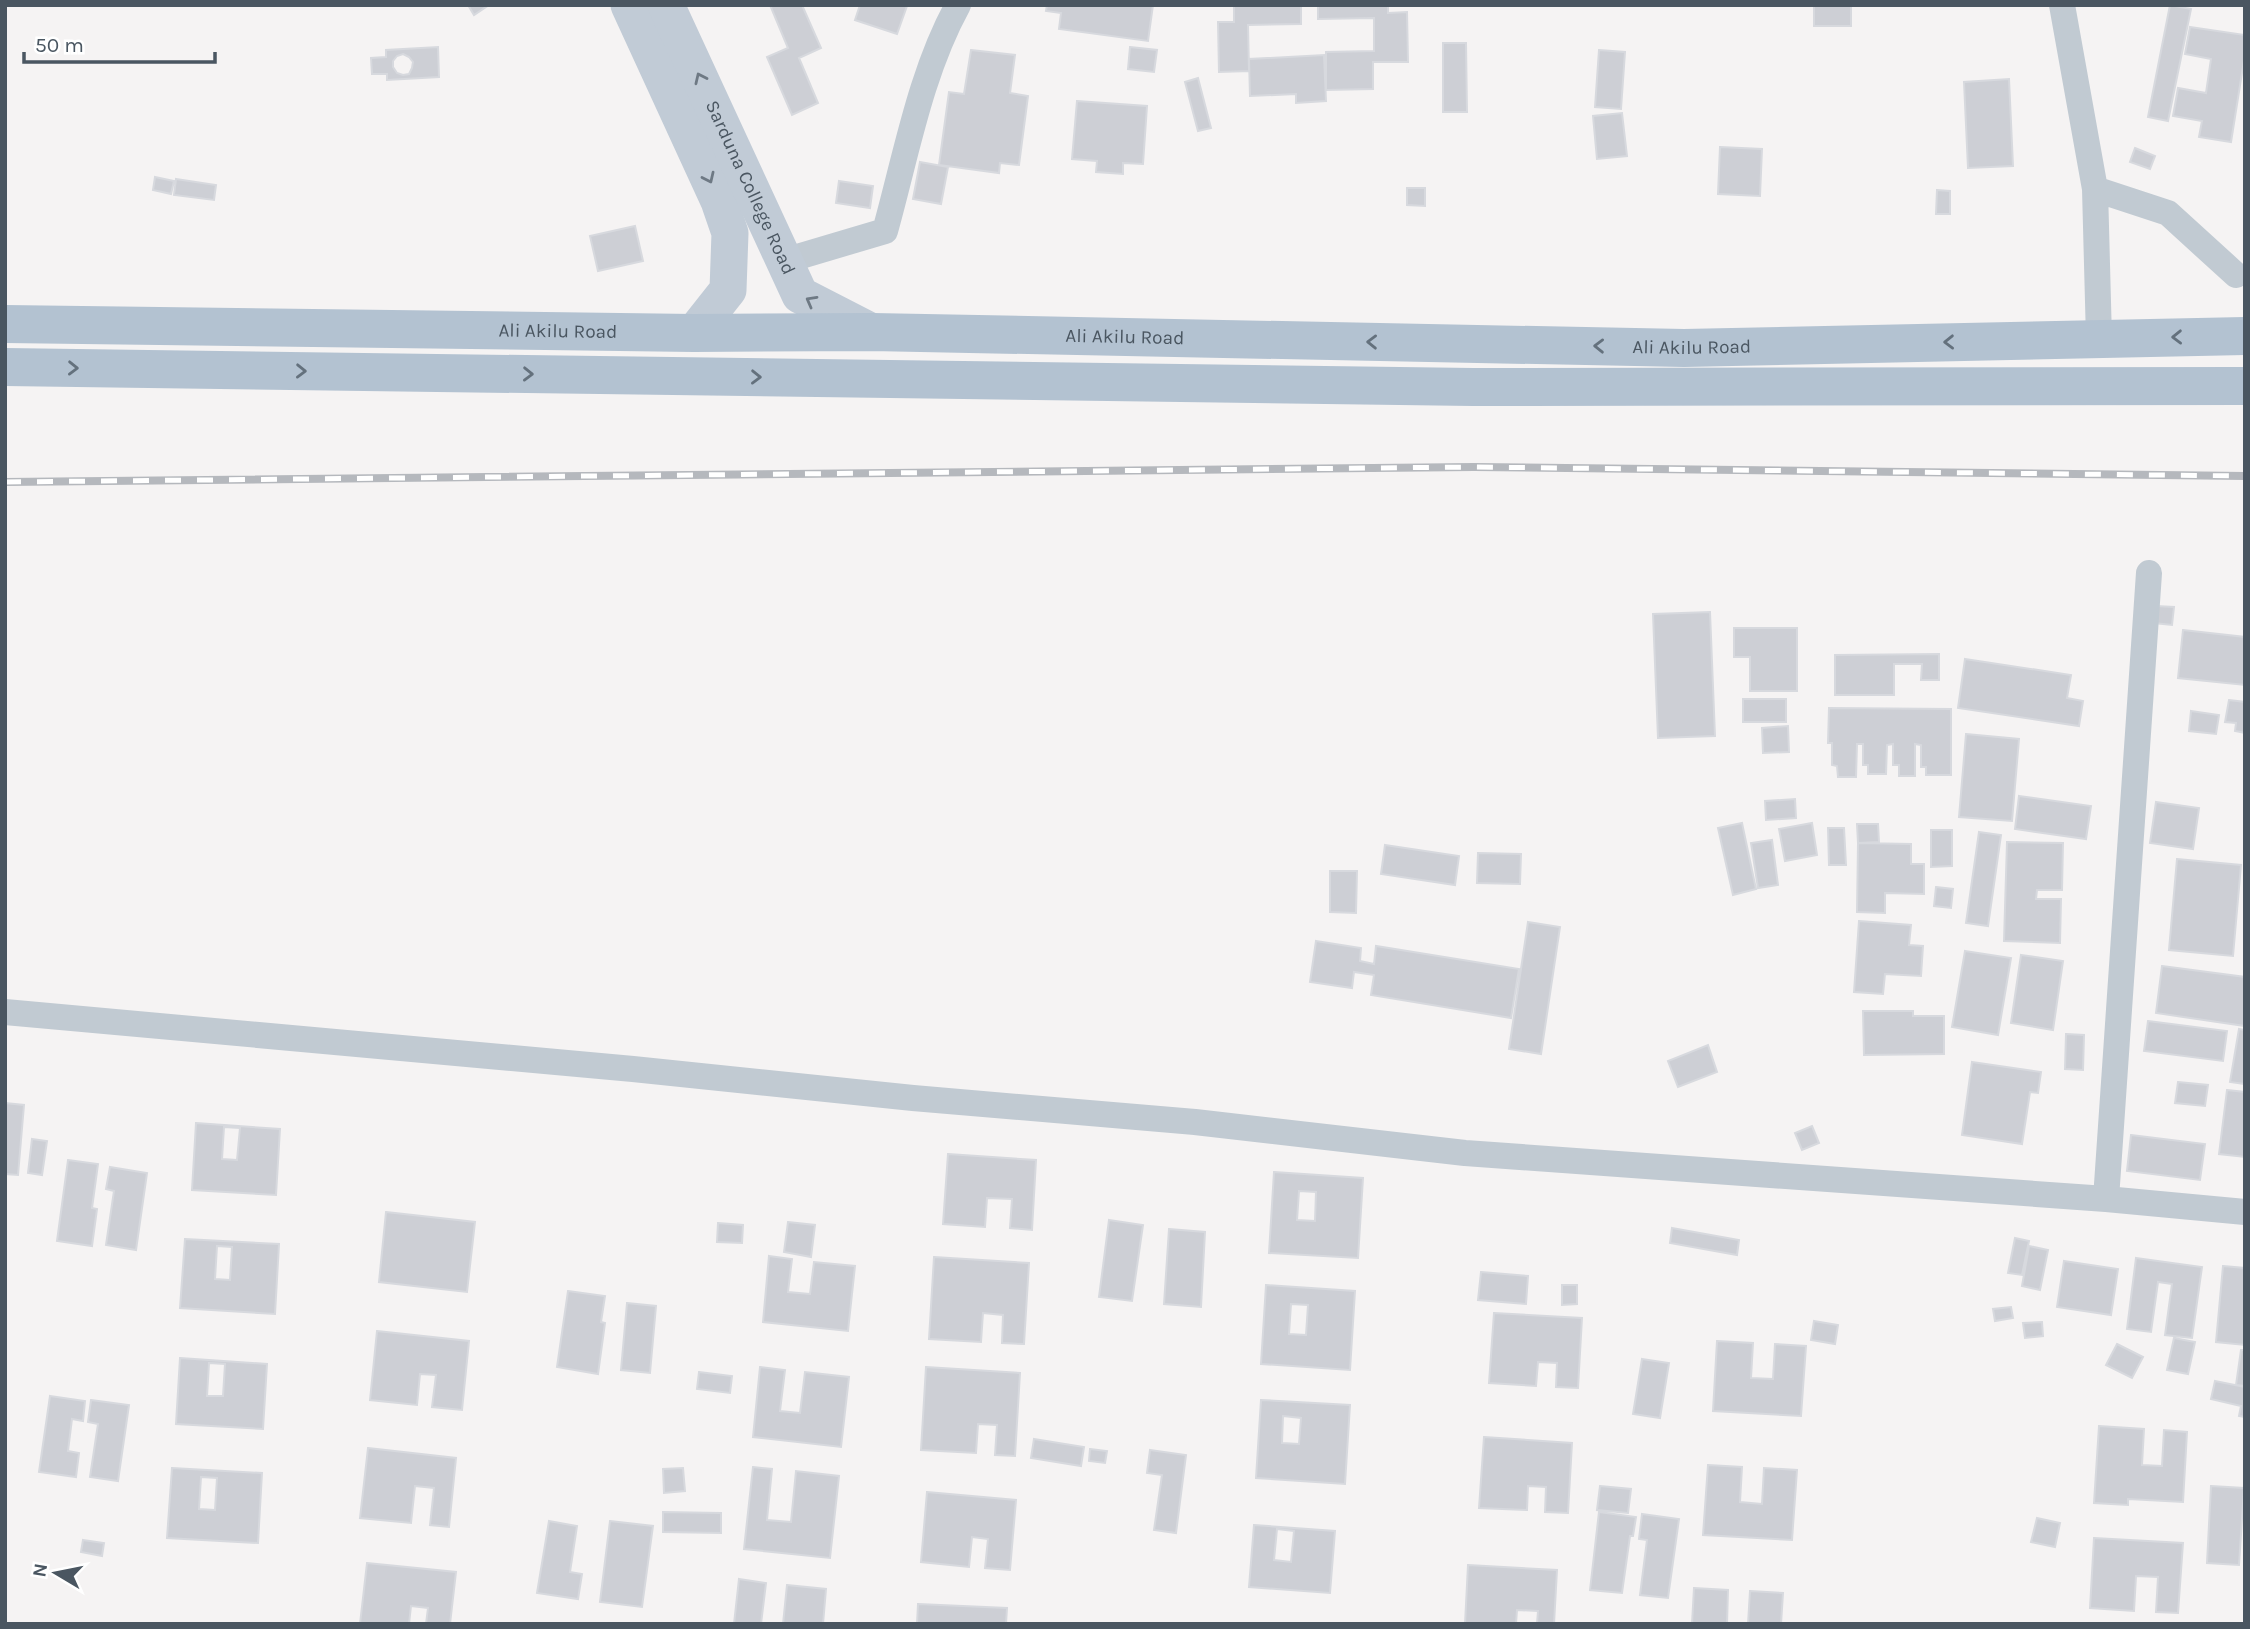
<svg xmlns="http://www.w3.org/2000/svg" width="2250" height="1629" font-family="Karla,sans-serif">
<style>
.building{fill:#cdcfd5;stroke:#d7d9de;stroke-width:2;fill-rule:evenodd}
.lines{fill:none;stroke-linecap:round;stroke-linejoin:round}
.street{stroke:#c1cad2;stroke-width:26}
.secondary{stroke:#c1cbd6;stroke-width:37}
.primary{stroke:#b3c2d1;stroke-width:38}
.rail-casing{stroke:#b5b8bd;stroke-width:8}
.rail{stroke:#fff;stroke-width:5;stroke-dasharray:16;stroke-linecap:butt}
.oneway{stroke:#6e7984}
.oneway2{stroke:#64717d}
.labels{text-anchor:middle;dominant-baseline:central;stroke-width:6;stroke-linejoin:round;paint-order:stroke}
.street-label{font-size:19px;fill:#4a5661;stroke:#fff}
</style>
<rect width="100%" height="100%" fill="#f5f3f3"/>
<path class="building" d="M 468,5 L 489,5 L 474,15 Z
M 770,5 L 802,5 L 821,48 L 799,58 L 818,103 L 792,115 L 767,57 L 788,48 Z
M 860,5 L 910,5 L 907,6 L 897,34 L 855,20 Z
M 1047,5 L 1153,5 L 1148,41 L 1059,29 L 1061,13 L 1046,11 Z
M 1234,5 L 1301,5 L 1301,24 L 1248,25 L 1249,71 L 1219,72 L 1218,22 L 1234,22 Z
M 1318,5 L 1388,5 L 1388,13 L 1407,12 L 1408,62 L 1373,62 L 1373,89 L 1326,90 L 1326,52 L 1374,51 L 1374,18 L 1318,19 Z
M 1851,5 L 1851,26 L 1814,26 L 1814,6 Z
M 2170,5 L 2191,9 L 2168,121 L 2148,117 Z
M 2190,27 L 2245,35 L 2245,54 L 2231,142 L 2199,137 L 2202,121 L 2173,116 L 2178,88 L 2206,93 L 2211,59 L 2185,54 Z
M 1443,43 L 1466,43 L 1467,112 L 1443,112 Z
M 438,47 L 439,77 L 387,80 L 387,74 L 372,74 L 371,58 L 386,57 L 386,50 ZM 403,54 L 409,57 L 413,62 L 412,68 L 409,74 L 403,75 L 397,73 L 393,67 L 393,61 L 397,56 Z
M 1130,47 L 1157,50 L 1154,72 L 1128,69 Z
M 971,50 L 1015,55 L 1010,93 L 1028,96 L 1019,165 L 1000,163 L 999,173 L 939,165 L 949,92 L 964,94 Z
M 1599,50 L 1625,52 L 1621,109 L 1595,107 Z
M 1324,55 L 1326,101 L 1296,103 L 1296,94 L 1250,96 L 1249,59 Z
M 1198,78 L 1211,128 L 1198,131 L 1185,82 Z
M 2009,79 L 2013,166 L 1968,168 L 1964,82 Z
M 1077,101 L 1147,106 L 1143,164 L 1123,163 L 1123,174 L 1096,172 L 1097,161 L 1072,159 Z
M 1622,113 L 1627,156 L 1597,159 L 1593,116 Z
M 1720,147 L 1762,149 L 1760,196 L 1718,194 Z
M 2135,148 L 2155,156 L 2150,169 L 2130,162 Z
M 920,162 L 948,167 L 941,204 L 913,199 Z
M 155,177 L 174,181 L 171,194 L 153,190 Z
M 176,179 L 216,185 L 214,200 L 174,195 Z
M 839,181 L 873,186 L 870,208 L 836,203 Z
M 1407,188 L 1425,188 L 1425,206 L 1407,205 Z
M 1937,190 L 1950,191 L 1950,214 L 1936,214 Z
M 635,226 L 643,261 L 598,271 L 590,236 Z
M 2156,606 L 2174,607 L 2172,625 L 2154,623 Z
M 1710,612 L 1715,736 L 1658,738 L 1653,614 Z
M 1734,628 L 1797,628 L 1797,691 L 1750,691 L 1750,657 L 1734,657 Z
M 2183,630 L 2245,637 L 2245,685 L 2178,678 Z
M 1939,654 L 1939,680 L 1921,680 L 1922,664 L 1894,664 L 1894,695 L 1835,695 L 1835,655 Z
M 1965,659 L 2071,675 L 2067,698 L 2083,701 L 2079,726 L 1958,708 Z
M 1743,699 L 1786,699 L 1786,722 L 1743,722 Z
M 2229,700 L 2245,702 L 2245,733 L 2235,731 L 2236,723 L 2225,722 Z
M 1829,708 L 1951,709 L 1951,775 L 1926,775 L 1926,767 L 1921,767 L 1921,745 L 1915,744 L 1915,776 L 1899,776 L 1899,765 L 1893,765 L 1893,744 L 1887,745 L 1886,774 L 1868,774 L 1868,765 L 1863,765 L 1863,744 L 1857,744 L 1856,777 L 1838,777 L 1837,766 L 1832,765 L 1832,743 L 1828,743 Z
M 2191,711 L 2219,715 L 2216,734 L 2189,731 Z
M 1788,726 L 1789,752 L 1763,753 L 1762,728 Z
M 1966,734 L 2019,739 L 2012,821 L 1959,817 Z
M 2019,796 L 2091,806 L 2086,839 L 2015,829 Z
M 1795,799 L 1796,818 L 1766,820 L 1765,801 Z
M 2156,802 L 2199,808 L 2193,849 L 2150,843 Z
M 1742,823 L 1756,889 L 1733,895 L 1718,828 Z
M 1812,823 L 1817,855 L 1785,861 L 1779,829 Z
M 1857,824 L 1878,824 L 1879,842 L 1858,843 Z
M 1828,828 L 1844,828 L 1846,865 L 1829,865 Z
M 1931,830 L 1952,830 L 1952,866 L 1931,867 Z
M 1979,832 L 2001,835 L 1988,926 L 1966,923 Z
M 1772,840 L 1778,885 L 1758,888 L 1751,843 Z
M 2007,842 L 2063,843 L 2062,890 L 2037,890 L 2036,899 L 2061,899 L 2060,943 L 2004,941 Z
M 1858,843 L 1911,844 L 1911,864 L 1924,864 L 1924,894 L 1885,893 L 1885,913 L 1857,912 Z
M 1385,845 L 1459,856 L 1455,885 L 1381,874 Z
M 1478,853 L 1521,854 L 1520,884 L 1477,883 Z
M 2177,859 L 2241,865 L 2233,956 L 2169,950 Z
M 1330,871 L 1357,871 L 1356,913 L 1330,912 Z
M 1936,887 L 1953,889 L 1951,908 L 1934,906 Z
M 1859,921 L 1911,925 L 1909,945 L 1923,946 L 1921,976 L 1885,974 L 1883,994 L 1854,992 Z
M 1528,922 L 1560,927 L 1541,1054 L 1509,1049 Z
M 1316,941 L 1361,948 L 1360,961 L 1374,964 L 1376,946 L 1519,969 L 1511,1018 L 1371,995 L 1374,975 L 1354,972 L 1352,988 L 1310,982 Z
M 1965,951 L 2011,958 L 1998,1035 L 1952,1027 Z
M 2021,955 L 2063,961 L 2053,1030 L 2011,1023 Z
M 2162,966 L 2245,977 L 2245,1026 L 2156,1013 Z
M 1863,1011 L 1913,1011 L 1913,1016 L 1944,1016 L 1944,1054 L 1864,1055 Z
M 2148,1021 L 2227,1031 L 2223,1061 L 2144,1051 Z
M 2239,1029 L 2245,1030 L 2245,1084 L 2230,1082 Z
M 2066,1034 L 2084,1035 L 2083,1070 L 2065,1069 Z
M 1708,1045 L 1717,1072 L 1678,1087 L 1668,1061 Z
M 1972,1062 L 2041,1072 L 2038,1093 L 2030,1092 L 2022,1144 L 1962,1135 Z
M 2178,1082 L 2208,1085 L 2205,1106 L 2175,1103 Z
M 2227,1090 L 2245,1092 L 2245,1157 L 2219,1154 Z
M 5,1103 L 24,1105 L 18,1175 L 5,1174 Z
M 196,1123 L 280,1129 L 276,1195 L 192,1190 ZM 224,1127 L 240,1128 L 237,1160 L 222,1159 Z
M 1812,1126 L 1819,1143 L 1802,1150 L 1795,1133 Z
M 2131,1135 L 2205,1144 L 2200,1180 L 2127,1171 Z
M 32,1139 L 47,1141 L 42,1175 L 28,1173 Z
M 948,1154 L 1036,1160 L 1032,1230 L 1010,1228 L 1012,1199 L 987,1198 L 985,1227 L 943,1224 Z
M 68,1160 L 98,1164 L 92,1208 L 97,1209 L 92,1246 L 57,1241 Z
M 110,1167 L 147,1173 L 136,1250 L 106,1245 L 114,1191 L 106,1189 Z
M 1274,1172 L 1363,1178 L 1358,1258 L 1269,1253 ZM 1299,1191 L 1316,1192 L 1315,1221 L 1297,1220 Z
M 386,1212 L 475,1222 L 467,1292 L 379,1282 Z
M 1109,1220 L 1143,1225 L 1132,1301 L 1099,1297 Z
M 788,1222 L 815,1225 L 811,1257 L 784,1252 Z
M 718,1223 L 743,1225 L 742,1243 L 717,1242 Z
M 1672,1228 L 1739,1240 L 1737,1255 L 1670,1243 Z
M 1169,1229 L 1205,1232 L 1201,1307 L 1164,1304 Z
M 2015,1238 L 2029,1241 L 2022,1275 L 2008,1273 Z
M 185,1239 L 279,1244 L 275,1314 L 180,1308 ZM 217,1246 L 232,1247 L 230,1280 L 215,1279 Z
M 2029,1246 L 2048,1250 L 2040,1290 L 2022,1286 Z
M 769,1256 L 792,1259 L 788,1292 L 810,1294 L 814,1262 L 855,1266 L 848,1331 L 763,1322 Z
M 934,1257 L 1029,1263 L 1024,1344 L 1002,1343 L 1003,1315 L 983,1313 L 981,1342 L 929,1339 Z
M 2136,1258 L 2202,1267 L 2192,1338 L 2165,1335 L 2172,1284 L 2158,1282 L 2151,1332 L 2127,1329 Z
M 2064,1261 L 2118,1269 L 2111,1315 L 2057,1307 Z
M 2223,1266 L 2245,1268 L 2245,1345 L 2216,1342 Z
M 1481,1272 L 1528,1276 L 1526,1304 L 1478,1300 Z
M 1266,1285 L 1355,1291 L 1350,1370 L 1261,1364 ZM 1291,1304 L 1308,1305 L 1306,1335 L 1289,1334 Z
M 1562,1285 L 1577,1285 L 1577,1304 L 1562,1305 Z
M 568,1291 L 605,1296 L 601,1322 L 605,1323 L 598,1374 L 557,1367 Z
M 627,1303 L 656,1306 L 650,1373 L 621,1370 Z
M 2011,1307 L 2013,1318 L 1995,1321 L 1993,1309 Z
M 1494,1313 L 1582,1318 L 1578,1388 L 1556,1387 L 1557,1363 L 1538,1362 L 1536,1386 L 1489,1383 Z
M 1814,1321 L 1838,1325 L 1835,1344 L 1811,1340 Z
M 2042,1322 L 2043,1336 L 2025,1338 L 2023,1323 Z
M 377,1331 L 469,1341 L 462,1410 L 432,1407 L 436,1375 L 420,1374 L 417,1405 L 370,1400 Z
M 2174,1338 L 2195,1342 L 2188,1374 L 2167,1370 Z
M 1717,1341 L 1753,1343 L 1751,1378 L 1773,1379 L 1775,1344 L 1806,1346 L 1801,1416 L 1713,1411 Z
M 2117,1344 L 2143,1357 L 2132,1378 L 2106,1365 Z
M 2241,1350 L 2245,1350 L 2245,1386 L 2236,1385 Z
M 180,1358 L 267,1364 L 263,1429 L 176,1424 ZM 209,1363 L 225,1364 L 223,1396 L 207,1396 Z
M 1642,1359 L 1669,1363 L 1660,1418 L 1633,1414 Z
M 760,1367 L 785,1370 L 780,1411 L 800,1413 L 805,1372 L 849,1377 L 841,1447 L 753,1437 Z
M 926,1367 L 1020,1373 L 1015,1456 L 995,1455 L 997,1425 L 978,1424 L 976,1453 L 921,1450 Z
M 699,1372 L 732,1376 L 730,1393 L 697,1389 Z
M 2215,1381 L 2245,1387 L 2245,1417 L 2239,1416 L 2241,1406 L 2211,1399 Z
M 50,1396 L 85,1401 L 83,1421 L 72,1419 L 68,1451 L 79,1453 L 76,1477 L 39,1472 Z
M 91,1400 L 129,1405 L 118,1481 L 90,1477 L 98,1424 L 88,1422 Z
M 1261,1400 L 1350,1405 L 1345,1484 L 1256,1478 ZM 1283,1416 L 1301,1418 L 1299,1444 L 1282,1443 Z
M 2099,1426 L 2144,1429 L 2142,1465 L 2162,1466 L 2164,1430 L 2187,1432 L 2183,1502 L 2128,1499 L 2128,1505 L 2094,1503 Z
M 1484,1437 L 1572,1443 L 1568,1513 L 1545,1512 L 1546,1487 L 1528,1486 L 1527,1510 L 1479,1508 Z
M 1034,1439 L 1084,1447 L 1081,1466 L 1031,1458 Z
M 368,1448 L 456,1458 L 449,1527 L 430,1525 L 434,1488 L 415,1486 L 411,1523 L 360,1518 Z
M 1090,1449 L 1107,1451 L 1105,1463 L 1089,1461 Z
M 1150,1450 L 1186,1455 L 1176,1533 L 1154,1530 L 1162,1475 L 1147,1473 Z
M 1708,1465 L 1742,1467 L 1740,1502 L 1762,1504 L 1764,1468 L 1797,1470 L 1792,1540 L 1703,1535 Z
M 753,1467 L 772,1469 L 767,1520 L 791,1522 L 796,1471 L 839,1476 L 830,1558 L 744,1549 Z
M 172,1468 L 262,1473 L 258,1543 L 167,1538 ZM 201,1477 L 217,1478 L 215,1510 L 199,1509 Z
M 683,1468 L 685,1491 L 664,1493 L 663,1469 Z
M 1600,1486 L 1631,1489 L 1628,1513 L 1597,1510 Z
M 2211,1486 L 2244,1488 L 2239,1565 L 2207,1563 Z
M 927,1492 L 1016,1500 L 1010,1570 L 985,1568 L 988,1539 L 972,1537 L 969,1567 L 921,1562 Z
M 663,1512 L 721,1513 L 721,1533 L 663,1532 Z
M 1599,1512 L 1636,1517 L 1633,1536 L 1630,1536 L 1622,1593 L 1590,1590 Z
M 1642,1514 L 1679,1519 L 1668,1598 L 1640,1595 L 1647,1540 L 1639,1539 Z
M 2037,1518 L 2060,1523 L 2055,1547 L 2031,1542 Z
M 549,1521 L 577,1526 L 570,1572 L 582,1574 L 578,1599 L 537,1593 Z
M 610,1521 L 653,1526 L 642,1607 L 600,1602 Z
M 1254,1525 L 1335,1531 L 1330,1593 L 1249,1587 ZM 1277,1529 L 1294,1531 L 1291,1562 L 1274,1560 Z
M 2094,1538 L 2183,1543 L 2178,1613 L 2156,1612 L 2158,1577 L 2136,1576 L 2134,1611 L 2090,1608 Z
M 83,1540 L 104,1543 L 102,1556 L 81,1552 Z
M 367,1563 L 456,1572 L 450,1624 L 426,1624 L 428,1608 L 411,1606 L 409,1624 L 360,1624 Z
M 1468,1565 L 1557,1570 L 1554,1624 L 1537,1624 L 1538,1611 L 1517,1610 L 1516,1624 L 1465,1624 Z
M 739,1579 L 766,1583 L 761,1624 L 734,1624 Z
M 787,1585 L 826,1589 L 823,1624 L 783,1624 Z
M 1694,1588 L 1728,1590 L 1727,1624 L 1692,1624 Z
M 1750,1591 L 1783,1593 L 1781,1624 L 1748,1624 Z
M 918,1604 L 1007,1608 L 1006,1624 L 917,1624 Z"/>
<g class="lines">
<path class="street" d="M 2062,5 L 2095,189 L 2099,339
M 2095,189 L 2168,213 L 2236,275
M 784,261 L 885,231 C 906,156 920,74 958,5
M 5,1012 L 633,1069 L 913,1098 L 1195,1122 L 1465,1153 L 2106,1199 L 2245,1212
M 2106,1199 L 2149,573"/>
<g class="secondary">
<path d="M 629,5 L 719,201 L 730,233 L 728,290 L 694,333"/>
<path id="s1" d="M 666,5 L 800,295 L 872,332"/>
</g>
<g class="primary">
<path id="s2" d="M 5,324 L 694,333 L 872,332 L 1684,348 L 2245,336"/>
<path d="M 5,367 L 1473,387 L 2245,386"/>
</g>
<g class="rail-casing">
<path id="rail" d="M 5,482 L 1474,467 L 2245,476"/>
</g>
<use href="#rail" class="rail"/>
</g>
<defs><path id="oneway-chevron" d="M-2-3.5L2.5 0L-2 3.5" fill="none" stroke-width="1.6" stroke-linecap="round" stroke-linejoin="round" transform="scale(1.75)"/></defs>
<g class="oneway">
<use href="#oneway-chevron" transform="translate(700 78) rotate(-115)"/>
<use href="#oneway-chevron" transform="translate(709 178) rotate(65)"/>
<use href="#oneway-chevron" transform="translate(811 301) rotate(-151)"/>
</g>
<g class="oneway2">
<use href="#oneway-chevron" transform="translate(2177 337) rotate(179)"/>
<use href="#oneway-chevron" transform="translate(1372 342) rotate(-179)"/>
<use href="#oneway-chevron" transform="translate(1949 342) rotate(179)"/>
<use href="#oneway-chevron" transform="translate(1599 346) rotate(-179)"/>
<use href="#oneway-chevron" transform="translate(73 368) rotate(1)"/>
<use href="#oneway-chevron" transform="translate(301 371) rotate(1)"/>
<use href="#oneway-chevron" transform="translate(528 374) rotate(1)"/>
<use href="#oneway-chevron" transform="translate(756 377) rotate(1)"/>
</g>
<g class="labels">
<g class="street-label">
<text stroke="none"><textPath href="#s1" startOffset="201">Sarduna College Road</textPath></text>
<text stroke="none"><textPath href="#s2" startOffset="553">Ali Akilu Road</textPath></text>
<text stroke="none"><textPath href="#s2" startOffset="1120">Ali Akilu Road</textPath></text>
<text stroke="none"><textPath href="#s2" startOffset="1687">Ali Akilu Road</textPath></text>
</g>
</g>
<rect width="2250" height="1629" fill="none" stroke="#4a5661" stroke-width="14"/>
<g transform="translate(56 1573) rotate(280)" stroke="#ffffff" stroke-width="5" paint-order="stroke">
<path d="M0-5L12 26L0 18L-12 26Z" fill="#4a5661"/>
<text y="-10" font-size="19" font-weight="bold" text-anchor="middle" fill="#4a5661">N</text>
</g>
<path d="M24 52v10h191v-10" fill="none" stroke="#4a5661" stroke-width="3.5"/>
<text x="35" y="52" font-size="21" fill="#4a5661" stroke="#ffffff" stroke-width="5" paint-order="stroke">50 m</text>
</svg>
